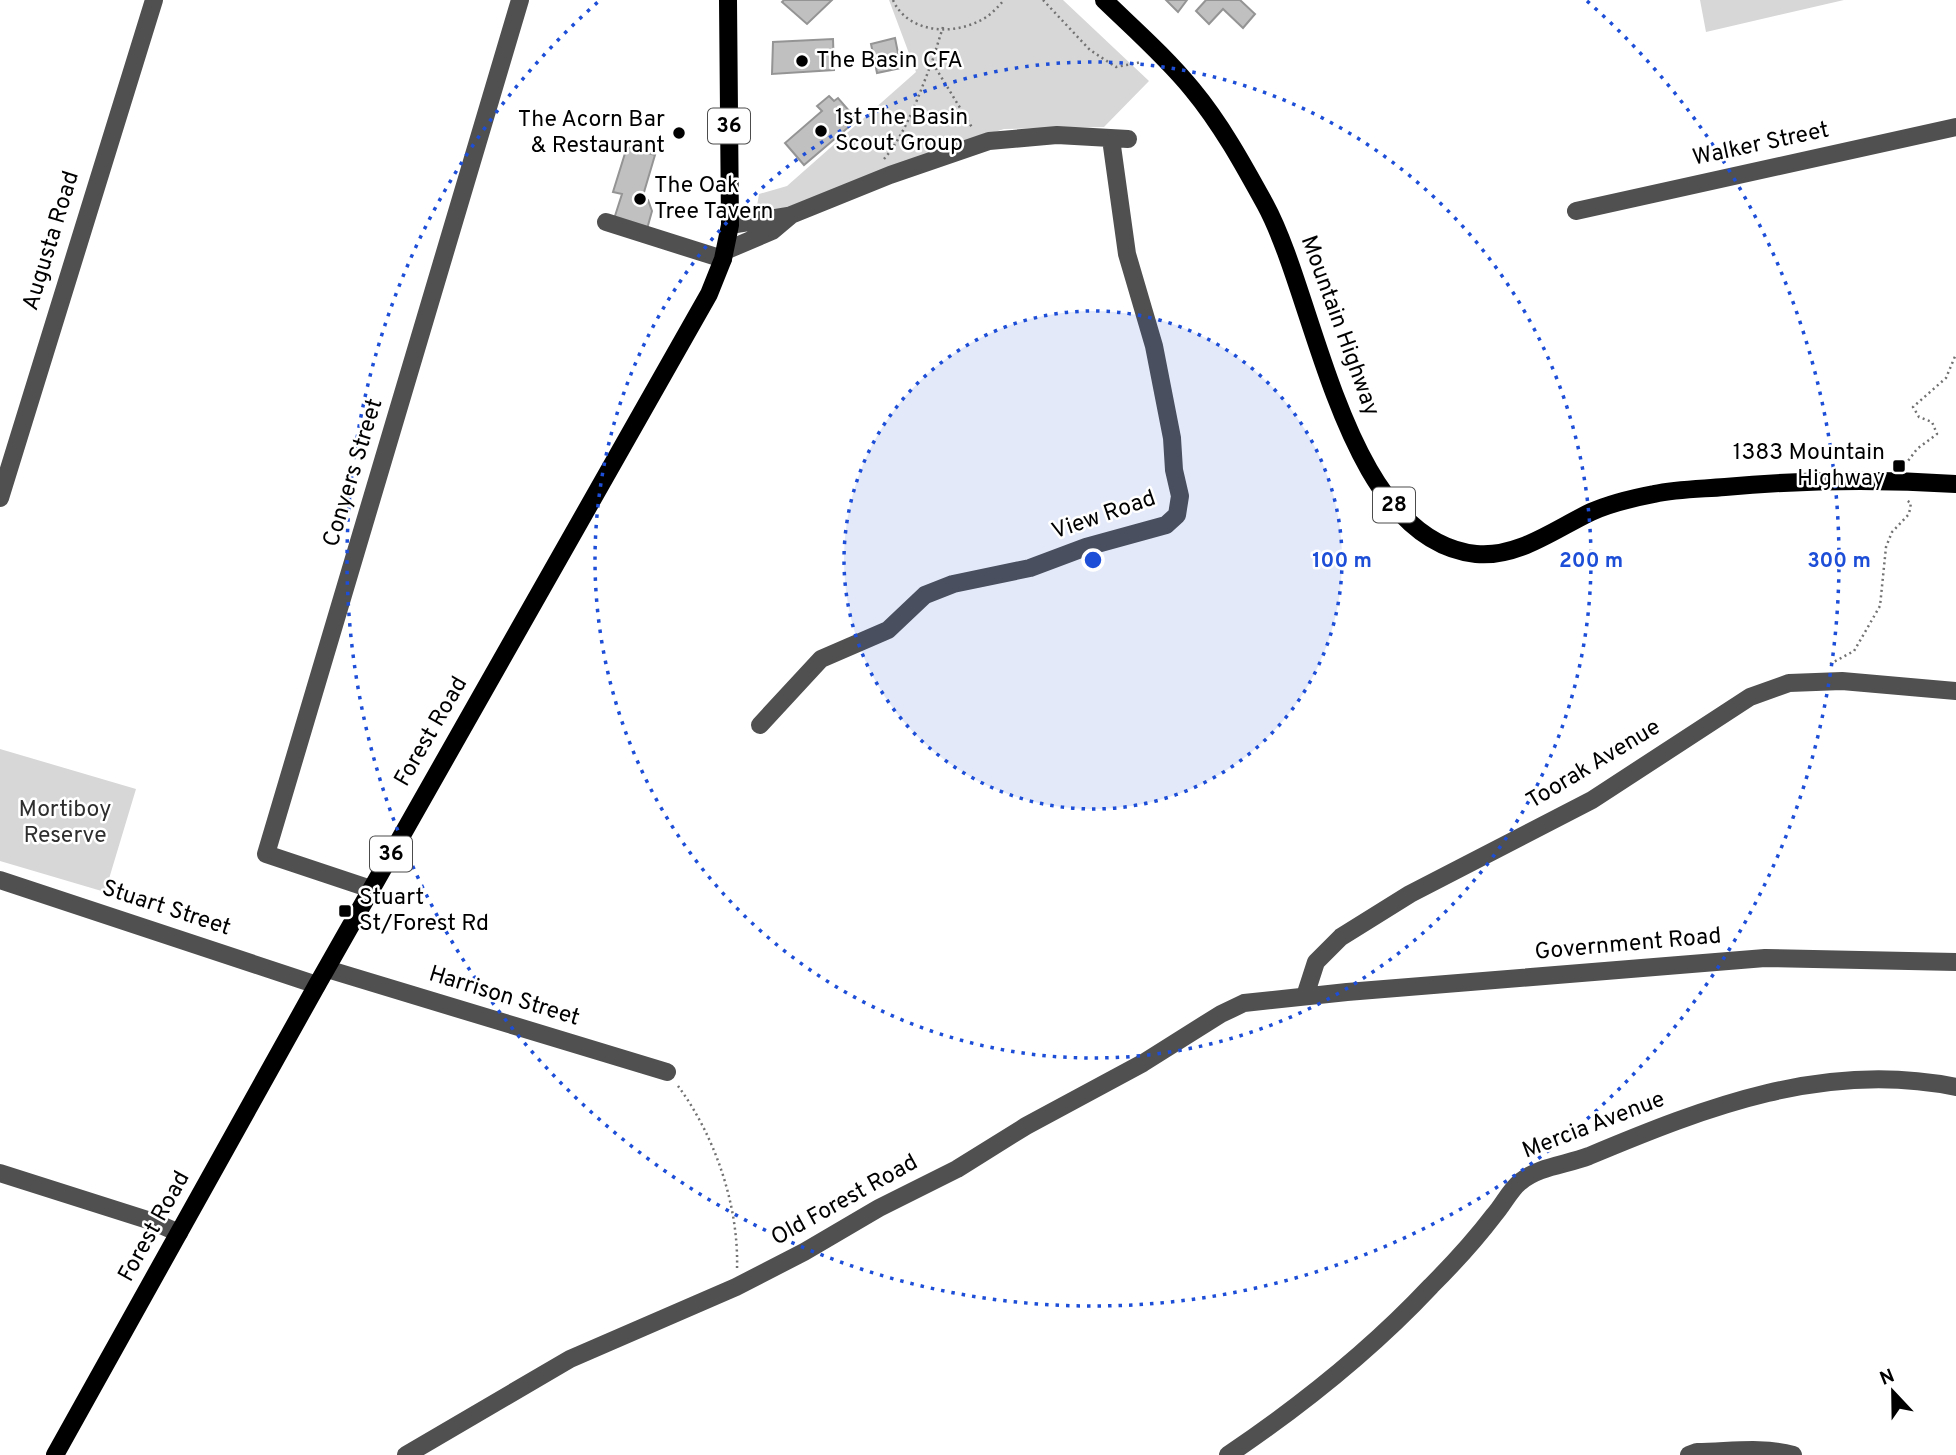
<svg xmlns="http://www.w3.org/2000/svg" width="1956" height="1455" font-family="Overpass,sans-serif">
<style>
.green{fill:#d7d7d7}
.building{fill:#c0c0c0;stroke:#949494;stroke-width:2}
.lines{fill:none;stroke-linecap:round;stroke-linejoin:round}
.path{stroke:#727272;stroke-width:2.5;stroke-dasharray:2 3.5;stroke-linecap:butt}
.minor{stroke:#505050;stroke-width:18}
.major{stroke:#000;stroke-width:18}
.ring{fill:none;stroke:#1d4ed8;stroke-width:3.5;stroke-dasharray:3.5 7}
.poi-dot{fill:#000;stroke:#fff;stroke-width:2.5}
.labels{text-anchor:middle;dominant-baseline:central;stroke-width:5;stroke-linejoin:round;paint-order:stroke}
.shield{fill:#fff;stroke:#4c4c4c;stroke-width:2}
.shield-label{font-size:21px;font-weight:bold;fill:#000}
.poi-label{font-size:23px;fill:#000;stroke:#fff;text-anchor:start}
.street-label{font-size:23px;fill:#000;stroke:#fff}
.park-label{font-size:23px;fill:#2e2e2e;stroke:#fff}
.centre{fill:#1d4ed8;stroke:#fff;stroke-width:3.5}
.ring-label{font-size:21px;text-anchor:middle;font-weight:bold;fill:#1d4ed8;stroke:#fff;stroke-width:5;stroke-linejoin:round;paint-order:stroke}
</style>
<rect width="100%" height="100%" fill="#fff"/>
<path class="green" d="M 889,0 L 1063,0 L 1149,81 L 1104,127 L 1004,129 L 945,148 L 815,200 L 755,218 L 759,194 L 787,186 L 916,72 Z
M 1700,0 L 1844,0 L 1706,32 Z
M 0,749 L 136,789 L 105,892 L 0,861 Z"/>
<path class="building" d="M 784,0 L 832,0 L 807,24 L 782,2 Z
M 1166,0 L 1187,0 L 1178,12 Z
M 1206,0 L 1240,0 L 1255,14 L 1243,28 L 1223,9 L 1209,24 L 1196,11 Z
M 895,38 L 901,68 L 877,73 L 871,44 Z
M 833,39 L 834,70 L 772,74 L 773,42 Z
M 829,96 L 834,101 L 838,98 L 857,120 L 804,165 L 785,143 L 822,111 L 817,106 Z
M 627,147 L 655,155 L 642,199 L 648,200 L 652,211 L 647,229 L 614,219 L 622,194 L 613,192 Z"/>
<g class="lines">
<path class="path" d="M 893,0 C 907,32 950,36 979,21 C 989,17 997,8 1004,0
M 1043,0 L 1090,50 L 1116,67 L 1142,62
M 943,27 L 932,62 L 973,129
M 884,159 C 907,132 919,94 932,62
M 1905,465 L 1917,449 L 1937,434 L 1932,422 L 1919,417 L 1913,407 L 1946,378 L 1956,354
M 1830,664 L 1854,651 L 1880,606 L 1886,547 L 1892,532 L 1909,514 L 1911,503 L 1906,500
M 678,1086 C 715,1136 739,1206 737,1269"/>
<path class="minor" d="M 1576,211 L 1956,127
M 606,222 L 723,259
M 730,225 L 788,216
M 725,251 L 772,231 L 791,215 L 890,175 L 989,141 L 1057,135 L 1128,139
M 0,498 L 154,0
M 760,725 L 821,659 L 888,630 L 925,595 L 953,584 L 1030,568 L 1086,547 L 1166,525 L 1177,515 L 1180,496 L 1174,470 L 1172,438 L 1154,346 L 1127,254 L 1111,139
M 0,880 L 317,985
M 371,889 L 266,854 L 520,0
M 327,969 L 667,1072
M 1305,996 L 1316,962 L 1341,937 L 1410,894 L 1592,800 L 1750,697 L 1789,683 L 1842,681 L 1956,691
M 0,1173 L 154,1222 L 179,1233
M 406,1455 L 570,1359 L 736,1287 L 804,1252 L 879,1208 L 957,1169 L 1026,1126 L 1143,1063 L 1221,1014 L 1244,1003 L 1347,992 L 1765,958 L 1956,962
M 1228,1455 C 1302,1405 1370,1351 1431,1286 C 1453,1264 1475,1240 1494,1215 C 1503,1205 1510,1190 1520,1182 C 1539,1166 1566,1165 1589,1156 C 1706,1107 1826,1060 1956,1087
M 1689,1455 L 1697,1452 C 1728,1452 1762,1446 1793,1455"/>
<path class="major" d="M 1104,0 C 1134,29 1166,57 1192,89 C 1221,124 1243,164 1265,204 C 1317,299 1344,540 1476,554 C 1518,558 1555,529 1591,512 C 1611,503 1633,498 1654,494 C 1677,489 1701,489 1725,487 C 1802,480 1879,479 1956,484
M 55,1455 L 317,985 L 709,294 L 723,259 L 730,225 L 728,0"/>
</g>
<circle cx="1093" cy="560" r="249" fill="#1d4ed8" fill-opacity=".12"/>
<g class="ring">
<circle cx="1093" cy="560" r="249"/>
<circle cx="1093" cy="560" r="498"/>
<path d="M1587 1A746 746 0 1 1 599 1"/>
</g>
<g class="poi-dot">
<circle cx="802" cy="61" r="7"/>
<circle cx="821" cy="131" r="7"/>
<circle cx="679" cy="133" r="7"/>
<circle cx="640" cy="199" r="7"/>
<rect x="1892" y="459" width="14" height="14" rx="3.5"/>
<rect x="338" y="904" width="14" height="14" rx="3.5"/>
</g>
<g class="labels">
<g class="shield">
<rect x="708" y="108.5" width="42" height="35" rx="5"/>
<rect x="1373" y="487.5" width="42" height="35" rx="5"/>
<rect x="370" y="836.5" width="42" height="35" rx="5"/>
</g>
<g class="shield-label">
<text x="729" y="126">36</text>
<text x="1394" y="505">28</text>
<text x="391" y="854">36</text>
</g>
<g class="poi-label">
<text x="816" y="61">The Basin CFA</text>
<text x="835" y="118">1st The Basin<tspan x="835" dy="26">Scout Group</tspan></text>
<text x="665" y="120" text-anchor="end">The Acorn Bar<tspan x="665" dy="26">&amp; Restaurant</tspan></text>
<text x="654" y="186">The Oak<tspan x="654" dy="26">Tree Tavern</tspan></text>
<text x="1885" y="453" text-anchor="end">1383 Mountain<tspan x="1885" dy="26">Highway</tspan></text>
<text x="359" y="898">Stuart<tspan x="359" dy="26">St/Forest Rd</tspan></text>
</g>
<g class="street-label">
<text transform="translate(1761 145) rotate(-12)">Walker Street</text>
<text transform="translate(52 241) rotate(-73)">Augusta Road</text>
<text transform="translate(1339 326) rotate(70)">Mountain Highway</text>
<text transform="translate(354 473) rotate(-73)">Conyers Street</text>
<text transform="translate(1104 516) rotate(-19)">View Road</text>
<text transform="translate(432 732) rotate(-60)">Forest Road</text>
<text transform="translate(1594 765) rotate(-31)">Toorak Avenue</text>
<text transform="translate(166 909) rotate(18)">Stuart Street</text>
<text transform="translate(1628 945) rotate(-5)">Government Road</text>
<text transform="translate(504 997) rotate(17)">Harrison Street</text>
<text transform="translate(1594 1126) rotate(-21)">Mercia Avenue</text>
<text transform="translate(845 1201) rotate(-29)">Old Forest Road</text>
<text transform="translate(155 1227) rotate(-61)">Forest Road</text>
</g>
<g class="park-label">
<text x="65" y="810">Mortiboy<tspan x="65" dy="26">Reserve</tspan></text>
</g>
</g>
<circle cx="1093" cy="560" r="10" class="centre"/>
<g class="ring-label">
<text x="1342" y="567">100 m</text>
<text x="1591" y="567">200 m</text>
<text x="1839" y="567">300 m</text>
</g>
<g transform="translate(1893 1392) rotate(338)" stroke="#ffffff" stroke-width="5" paint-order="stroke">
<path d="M0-5L12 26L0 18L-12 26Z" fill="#000000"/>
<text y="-10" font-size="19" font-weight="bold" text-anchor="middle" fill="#000000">N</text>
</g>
</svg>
